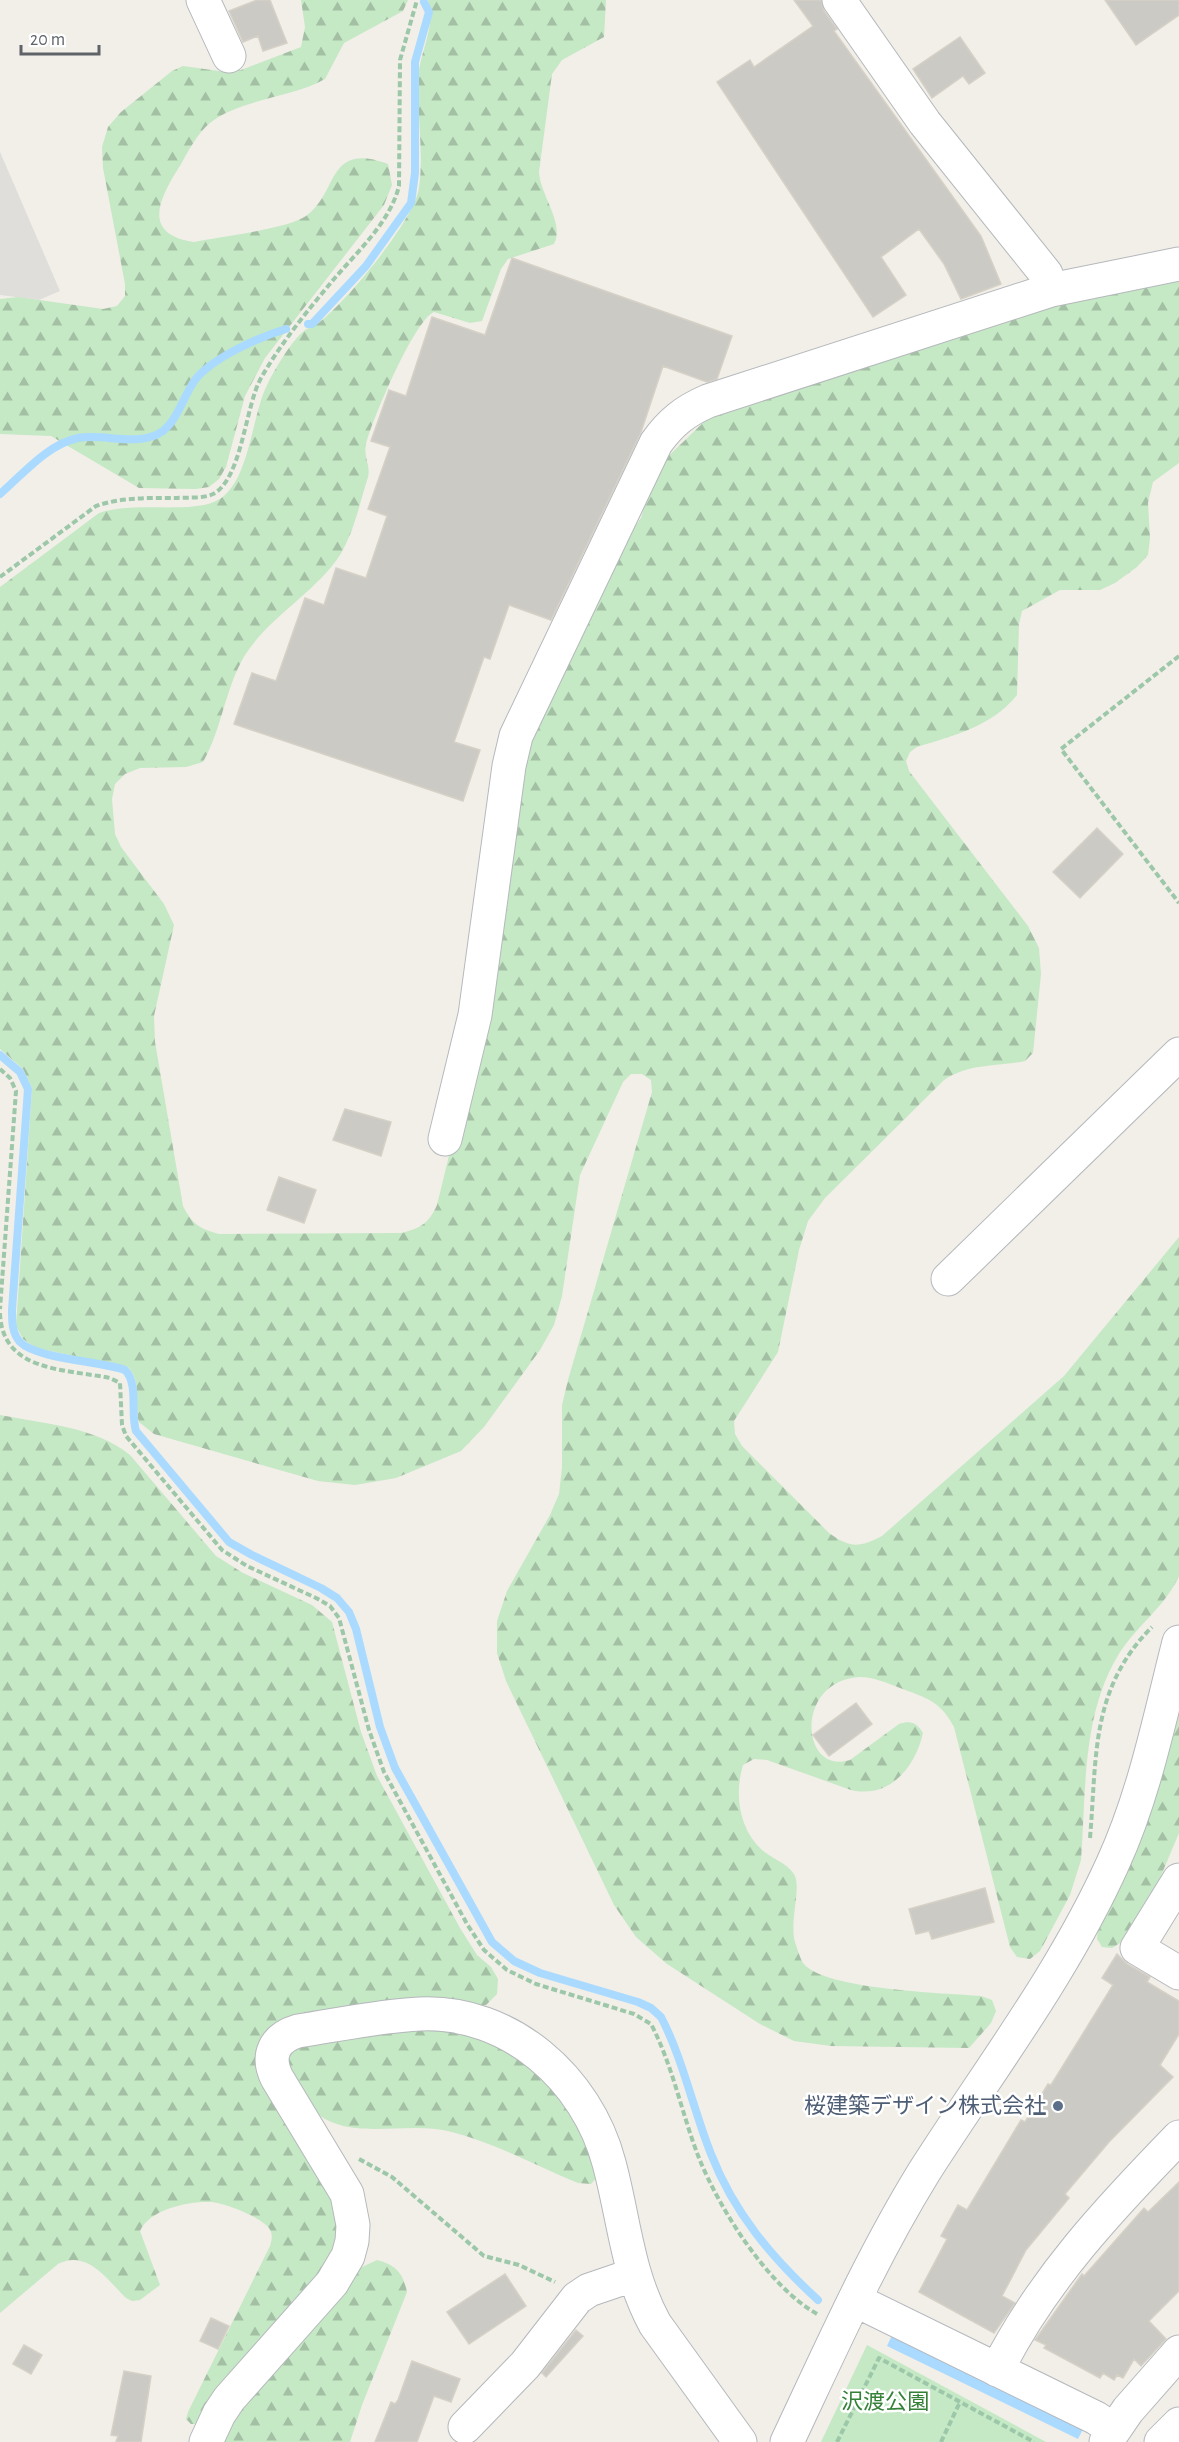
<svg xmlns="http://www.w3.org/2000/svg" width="1179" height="2442" font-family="'Alegreya Sans','Noto Sans JP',sans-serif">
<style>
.industrial{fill:#e0deda}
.forest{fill:url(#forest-firs)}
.park{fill:#c5e8c5}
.water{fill:#aadaff}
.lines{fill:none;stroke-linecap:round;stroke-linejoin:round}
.stream{stroke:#aadaff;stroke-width:8}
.building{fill:#cccac5;stroke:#d6d1c6;stroke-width:1.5}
.minor-casing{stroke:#b5b8bc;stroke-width:35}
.path{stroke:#9cc7a9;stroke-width:4;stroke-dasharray:6 3;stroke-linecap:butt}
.minor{stroke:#fff;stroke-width:33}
.service-dot{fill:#5c6f8a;stroke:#fff;stroke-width:2}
.labels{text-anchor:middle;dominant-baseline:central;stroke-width:5;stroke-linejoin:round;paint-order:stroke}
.service-label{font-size:22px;fill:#4e5e75;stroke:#fff;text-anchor:end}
.park-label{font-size:22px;fill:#348238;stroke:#fff}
</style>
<defs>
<pattern id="forest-firs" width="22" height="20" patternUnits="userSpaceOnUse" patternTransform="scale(1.5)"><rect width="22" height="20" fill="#c5e8c5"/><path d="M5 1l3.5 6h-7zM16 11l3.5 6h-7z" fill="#a3c0a4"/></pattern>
</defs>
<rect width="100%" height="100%" fill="#f1efe8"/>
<path class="industrial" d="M 0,152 L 60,291 L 39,300 L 0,295 Z"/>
<path class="forest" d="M 301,0 L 408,0 L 403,11 L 344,43 L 325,79 C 292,98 239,99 210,123 C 197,134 189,150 181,164 C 162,194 138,234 194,242 C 219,237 287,229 306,216 C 339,193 326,141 388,164 L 392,185 L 384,205 L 265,358 L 245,396 L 226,467 L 219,479 L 209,487 L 196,489 L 139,488 L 51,436 L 0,434 L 0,299 L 18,297 L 103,309 L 117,306 L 125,296 L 125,284 L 103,168 L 102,147 L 108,127 L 121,112 L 172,71 L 183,66 L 226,72 L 241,70 L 301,47 L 305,27 Z
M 428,0 L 606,0 L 604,37 L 562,60 L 552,74 L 539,172 C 540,195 565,223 554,244 L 508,259 L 501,269 L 482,321 L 470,323 L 434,312 C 415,319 371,422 366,445 C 363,456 371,466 368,477 C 360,502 354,532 340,555 C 315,593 270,616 245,655 C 225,688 222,729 203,762 L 186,767 L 140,768 L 125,774 L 115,784 L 112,799 L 115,834 L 121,847 L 164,904 L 174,925 L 154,1016 L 155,1042 L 183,1206 C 192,1224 200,1229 219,1234 L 402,1233 C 421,1228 429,1223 437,1205 L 483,1016 L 517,767 L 613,556 L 641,518 L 655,469 L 708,418 L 1053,298 L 1179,275 L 1179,463 L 1153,482 L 1148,503 L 1150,538 L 1148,555 L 1137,567 L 1115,583 L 1100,590 L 1060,590 L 1022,611 L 1019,624 L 1017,695 C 991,727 955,735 917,747 L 910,752 L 906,761 L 909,771 L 1028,926 L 1039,948 L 1041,974 L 1033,1053 L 1025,1061 C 997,1067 969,1063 944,1080 L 825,1198 L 808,1221 L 799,1250 L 778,1352 L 734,1421 L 735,1434 L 742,1446 L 829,1533 C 850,1548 859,1548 882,1536 L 1064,1376 L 1179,1237 L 1179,1576 C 1164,1609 1133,1628 1116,1659 C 1082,1718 1086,1793 1081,1860 L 1070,1895 L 1040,1951 L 1030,1959 L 1017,1957 L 1010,1947 L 954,1727 C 940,1701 927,1698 900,1688 C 887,1683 874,1677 860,1677 C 794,1680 800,1776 850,1760 L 899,1724 C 911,1720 917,1723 923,1733 C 915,1768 889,1799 851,1790 L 767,1760 L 754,1759 L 743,1765 C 734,1794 739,1829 762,1850 C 772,1859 786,1862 794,1874 C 802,1887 789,1922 795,1942 C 797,1948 800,1958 803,1963 C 823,1990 946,1993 981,1996 L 992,2000 L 996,2011 L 991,2023 L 969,2048 L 831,2046 L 794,2041 L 760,2024 L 667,1964 L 636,1937 L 614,1905 L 506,1681 L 497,1653 L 497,1621 L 507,1591 L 550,1515 L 559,1494 L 562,1468 L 562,1405 L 568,1380 L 652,1092 L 651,1080 L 642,1074 L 631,1074 L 623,1082 L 580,1175 L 562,1296 L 554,1325 L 540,1350 L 484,1427 L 461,1451 L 396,1478 L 355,1485 L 318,1481 L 154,1434 L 139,1422 C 134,1403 142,1382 128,1367 L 36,1348 L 23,1339 L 16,1326 L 32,1088 L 23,1069 L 0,1049 L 0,587 L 99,513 C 134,501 189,514 216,501 C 250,485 251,415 268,383 C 275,369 292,340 304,331 C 307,328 312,327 316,325 C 344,305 414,221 419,188 C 424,153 417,115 418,79 C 419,53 437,25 428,0 Z
M 0,1415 C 44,1424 94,1426 130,1455 L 216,1556 L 243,1573 L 312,1605 L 332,1622 L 361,1732 L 377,1776 L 460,1928 L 477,1955 L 491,1967 L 498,1979 L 497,1994 L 486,2005 L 271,2032 L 336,2199 L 337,2252 L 198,2424 L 191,2424 L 186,2419 L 188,2412 L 270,2246 C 272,2239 273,2234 269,2228 C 261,2217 223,2202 209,2202 C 187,2201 149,2210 140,2231 L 160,2285 L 140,2300 L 132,2301 L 126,2298 C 107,2279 87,2249 58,2264 L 0,2313 Z
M 1179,1712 L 1179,1833 L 1160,1878 L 1120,1943 L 1112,1948 L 1102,1947 L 1097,1939 L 1098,1929 C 1138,1856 1158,1792 1179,1712 Z
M 456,2029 L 520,2055 L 570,2102 L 598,2176 L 591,2184 L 578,2183 C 537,2166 495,2143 452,2132 C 399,2118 335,2150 301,2095 C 289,2075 287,2071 288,2048 L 386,2030 Z
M 377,2260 C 396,2265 403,2273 407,2292 L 362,2405 L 350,2442 L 219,2442 L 238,2407 L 362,2267 Z"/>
<path class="park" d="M 867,2345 L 1046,2442 L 821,2442 Z"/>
<path class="water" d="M 892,2335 L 1083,2429 L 1078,2439 L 887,2346 Z"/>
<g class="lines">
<path class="stream" d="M 308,324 L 312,324 L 366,266 L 411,203 L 415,173 L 415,62 L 429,12 L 424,2
M 0,494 C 23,474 48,444 78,438 C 105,433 139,448 163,431 C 178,419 184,395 195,380 C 212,358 259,337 286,329
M 0,1055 L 20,1072 L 28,1089 L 12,1310 C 12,1322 12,1333 20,1342 C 37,1359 100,1361 125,1370 C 139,1384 130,1413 136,1431 L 229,1542 L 252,1555 L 321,1588 L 337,1598 L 349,1612 L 356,1629 L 380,1727 L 395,1768 L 492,1942 L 514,1961 L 540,1973 L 638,2002 L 651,2008 L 661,2017 C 683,2059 693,2109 711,2154 C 734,2213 772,2258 818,2300"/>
</g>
<path class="building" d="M 257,0 L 270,0 L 287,43 L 263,51 L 258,36 L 243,42 L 229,11 Z
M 794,0 L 821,0 L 824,11 L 837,29 L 834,31 L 981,236 L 1001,284 L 961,299 L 944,264 L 919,229 L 881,257 L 906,295 L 873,317 L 717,82 L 750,60 L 754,67 L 813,26 Z
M 1105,0 L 1179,0 L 1179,15 L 1136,45 Z
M 960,37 L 985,73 L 969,84 L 963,76 L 932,98 L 913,69 Z
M 512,258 L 732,336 L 717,379 L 707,382 L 663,366 L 641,432 L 551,620 L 509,605 L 490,659 L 484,657 L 454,742 L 480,750 L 463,801 L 234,724 L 252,673 L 276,681 L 305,598 L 324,605 L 336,568 L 366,578 L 387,516 L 368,509 L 390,447 L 371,441 L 389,390 L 406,396 L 432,317 L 485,335 Z
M 1097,828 L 1123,854 L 1080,898 L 1053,872 Z
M 345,1109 L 391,1122 L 381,1156 L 333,1140 Z
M 279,1177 L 316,1190 L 304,1223 L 267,1210 Z
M 856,1703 L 872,1724 L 829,1756 L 813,1735 Z
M 985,1888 L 994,1922 L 932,1939 L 929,1931 L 916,1934 L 909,1909 Z
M 1117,1954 L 1127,1964 L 1150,1977 L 1147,1982 L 1179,2001 L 1179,2034 L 1160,2065 L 1173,2077 L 1109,2142 L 1065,2194 L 1069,2198 L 1026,2250 L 1002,2296 L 1015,2303 L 994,2333 L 919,2292 L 947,2239 L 941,2236 L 958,2205 L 967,2210 L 1021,2120 L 1025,2122 L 1048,2084 L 1051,2085 L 1113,1985 L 1102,1978 Z
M 1179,2182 L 1179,2291 L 1149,2321 L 1166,2339 L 1141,2366 L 1134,2359 L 1123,2378 L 1117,2375 L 1114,2380 L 1103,2373 L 1100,2378 L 1044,2348 L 1046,2345 L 1035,2340 L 1082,2274 L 1084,2276 L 1144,2208 L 1148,2212 Z
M 505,2274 L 526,2306 L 469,2344 L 447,2312 Z
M 211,2318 L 229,2326 L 218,2349 L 200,2341 Z
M 576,2330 L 583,2336 L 546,2377 L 542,2373 Z
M 24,2345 L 42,2355 L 31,2374 L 13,2364 Z
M 412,2361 L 460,2379 L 451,2402 L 434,2396 L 417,2442 L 375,2442 L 391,2402 L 395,2404 L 398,2400 Z
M 124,2371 L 151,2376 L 141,2442 L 116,2442 L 118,2436 L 111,2435 Z"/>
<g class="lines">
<g class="minor-casing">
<path id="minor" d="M 203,0 L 229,56
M 839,0 L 925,123 L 1046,274 L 1051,290
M 445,1139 L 475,1015 L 509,766 L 516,736 L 656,443 C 671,422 685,411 708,401 L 1051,290 L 1179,264
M 948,1279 L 1179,1054
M 1179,1880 L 1137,1948 L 1179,1973
M 855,2300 L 1096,2418 L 1114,2430
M 997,2370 C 1043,2279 1109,2209 1179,2137
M 465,2427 L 525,2365 L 577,2298 L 589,2290 L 633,2275
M 206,2442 L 219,2414 L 229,2399 L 332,2283 L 348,2256 L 352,2241 L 353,2225 L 347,2194 L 277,2078 C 266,2056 274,2038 298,2031 C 338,2025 379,2016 420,2014 C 510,2010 587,2079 609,2163 C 624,2218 627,2273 655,2324 L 740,2442
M 787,2442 C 830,2351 871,2258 924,2172 C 989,2070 1063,1974 1113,1863 C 1145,1793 1160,1716 1179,1642
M 1106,2442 L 1128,2410 L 1179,2352
M 1161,2442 L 1179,2424"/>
</g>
<path class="path" d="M 0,577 L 96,506 C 122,497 150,498 177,498 C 188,497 203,499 213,494 C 242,479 245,407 261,378 C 281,343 308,310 334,279 C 358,251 390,222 399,186 L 400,60 L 417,0
M 1179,656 L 1061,749 L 1179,903
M 0,1069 L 10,1078 L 16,1091 L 0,1309
M 0,1313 C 2,1372 65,1369 110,1378 L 120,1383 L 122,1425 L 126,1436 L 222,1550 L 247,1566 L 316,1598 L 330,1606 L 339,1618 L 369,1730 L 384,1772 L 467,1924 L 484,1950 L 507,1970 L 536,1984 L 634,2014 L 651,2024 C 673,2066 682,2115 699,2158 C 720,2210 768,2286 817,2314
M 1090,1838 C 1097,1757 1090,1689 1152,1627
M 359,2159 L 392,2177 L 484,2256 L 519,2265 L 555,2282
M 837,2442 L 879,2358 L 1034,2442
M 941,2442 L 960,2402"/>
<use href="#minor" class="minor"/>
</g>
<circle class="service-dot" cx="1058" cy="2106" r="6"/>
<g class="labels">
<g class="service-label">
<text x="1046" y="2106">桜建築デザイン株式会社</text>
</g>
<g class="park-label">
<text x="885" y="2402">沢渡公園</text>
</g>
</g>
<path d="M21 45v9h78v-9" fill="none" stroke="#5f6368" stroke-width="3"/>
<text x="30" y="45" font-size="18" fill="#5f6368" stroke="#ffffff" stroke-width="4.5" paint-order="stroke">20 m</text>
</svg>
